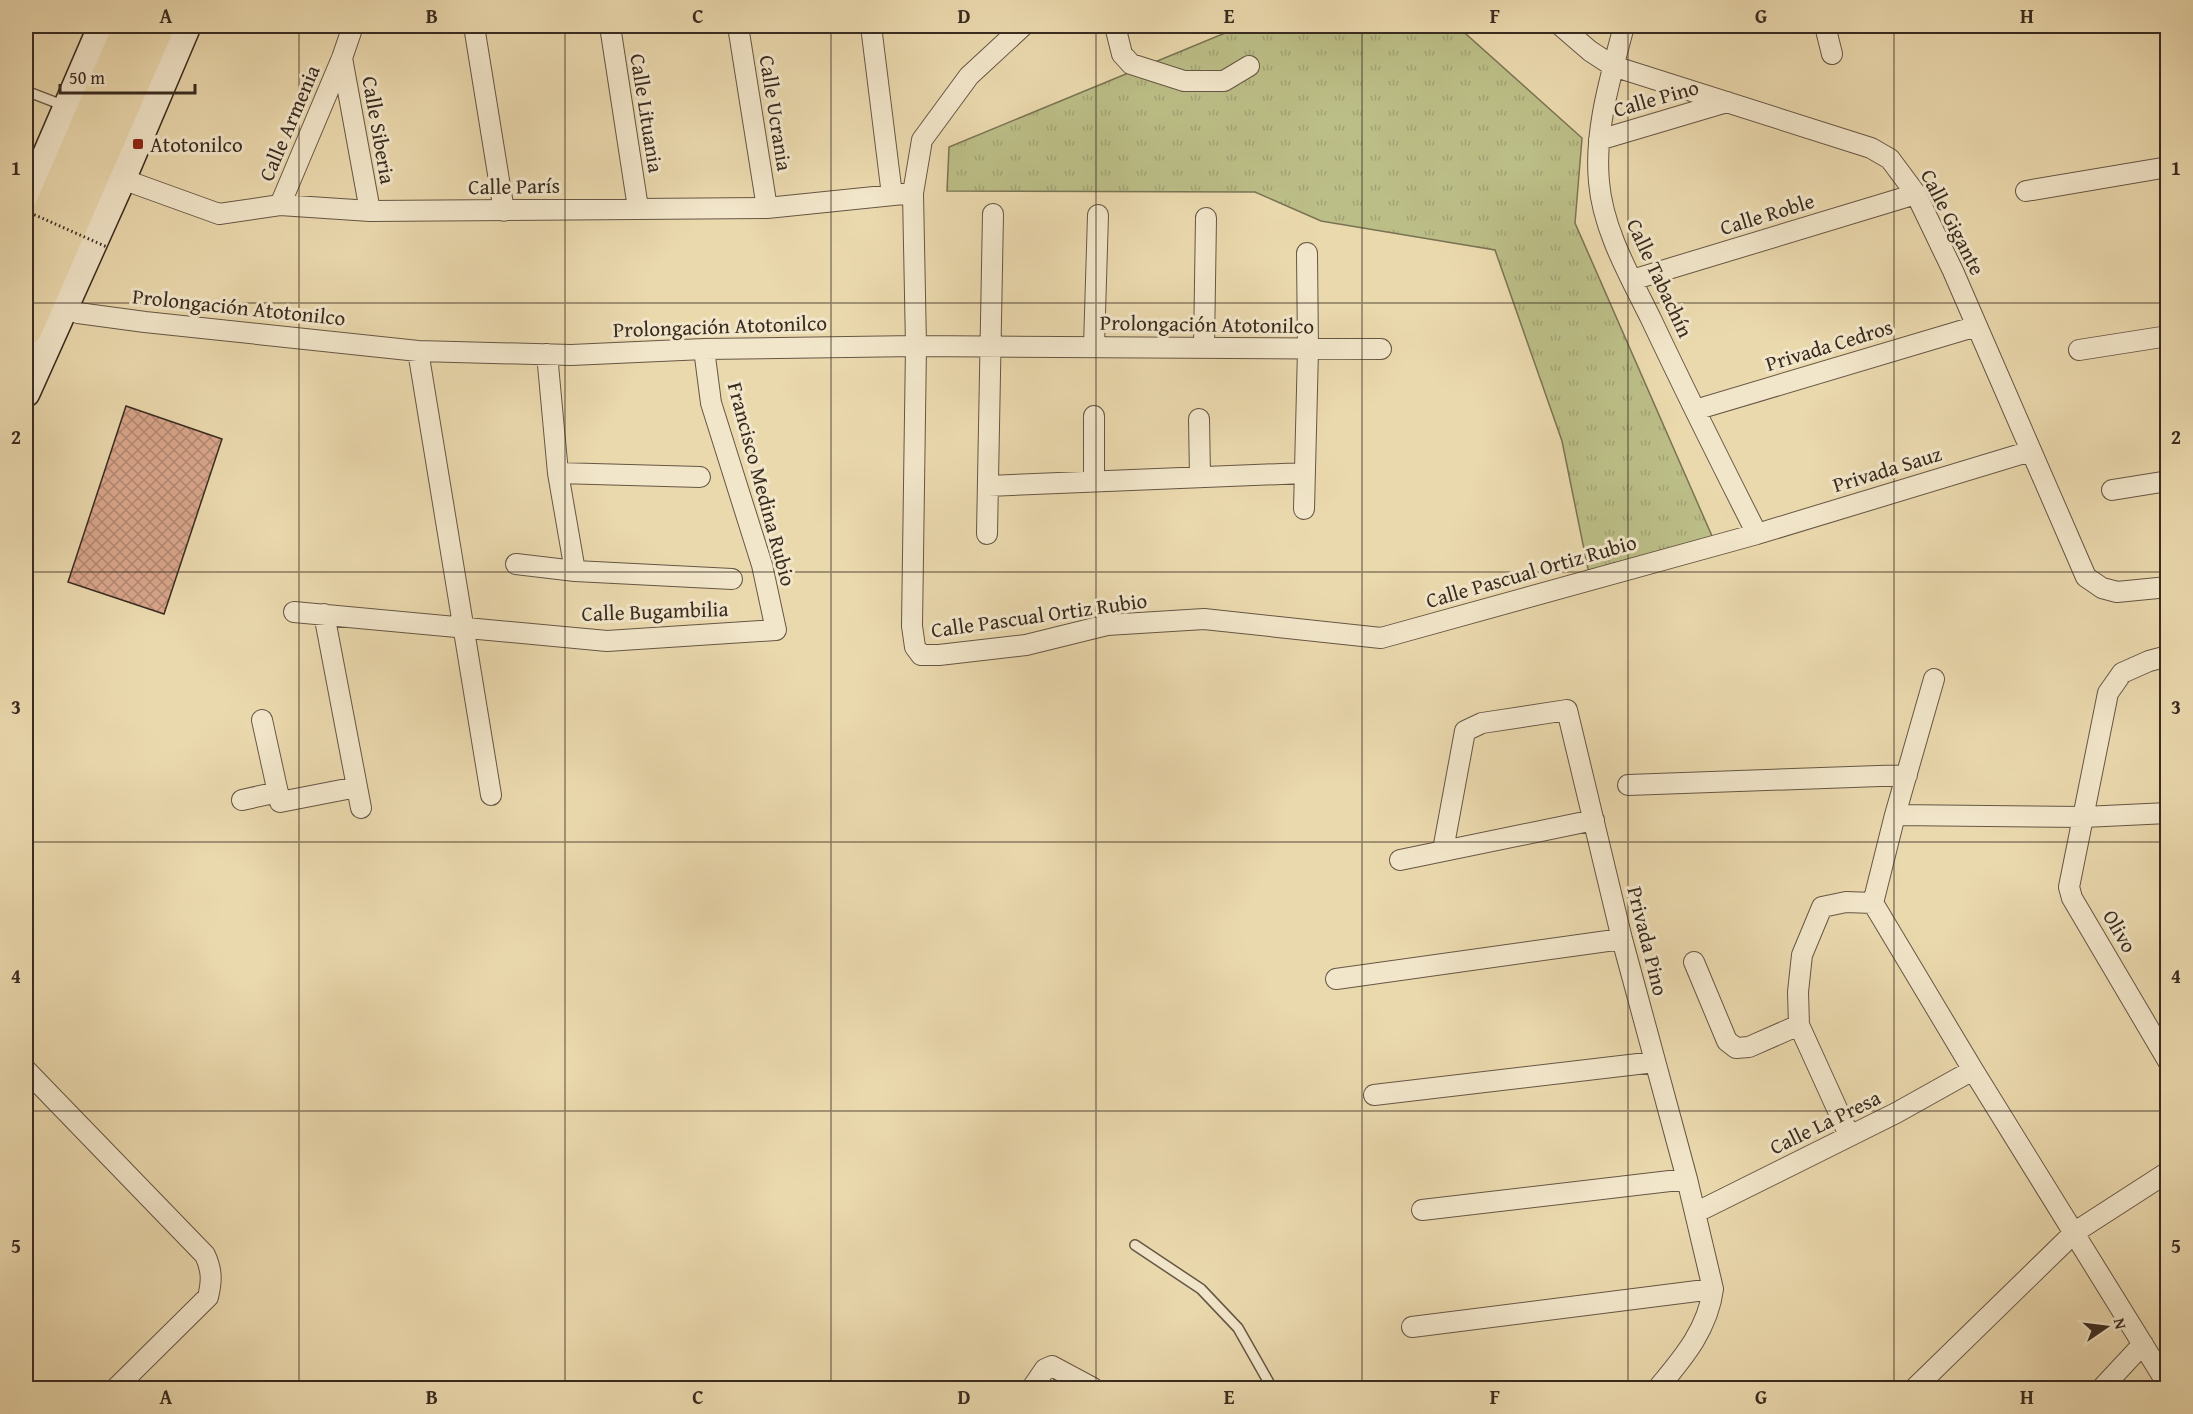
<svg xmlns="http://www.w3.org/2000/svg" width="2193" height="1414" font-family="'Gentium Book Plus',serif">
<style>
.grass{fill:url(#grass-tufts);stroke:#7a7454;stroke-width:1.5}
.building{fill:url(#building-cross-hatch);stroke:#392b20;stroke-width:1.5}
.lines{fill:none;stroke-linecap:round;stroke-linejoin:round}
.service-casing{stroke:#665644;stroke-width:12}
.minor-casing{stroke:#665644;stroke-width:22}
.secondary-casing{stroke:#392b20;stroke-width:30}
.primary-casing{stroke:#392b20;stroke-width:34}
.service{stroke:#f2e6ca;stroke-width:9}
.minor{stroke:#f2e6ca;stroke-width:20}
.secondary{stroke:#f2e6ca;stroke-width:27}
.primary{stroke:#ebd9ae;stroke-width:32}
.path-bridge{stroke:#392b20;stroke-width:3;stroke-dasharray:1.5 3;stroke-linecap:butt}
.grid{fill:none;stroke:#392b20;stroke-width:1.5;stroke-opacity:0.55}
.poi-dot{fill:#8f2418;stroke:#f2e6ca;stroke-width:2}
.labels{text-anchor:middle;dominant-baseline:central;stroke-width:6;stroke-linejoin:round;paint-order:stroke}
.street-label{font-size:21px;fill:#392b20;stroke:#f2e6ca}
.poi-label{font-size:21px;fill:#392b20;stroke:#f2e6ca;text-anchor:start}
.neatline{fill:none;stroke:#392b20;stroke-width:2}
.grid-label{font-size:20px;text-anchor:middle;font-weight:bold;fill:#392b20}
</style>
<defs>
<pattern id="grass-tufts" width="24" height="20" patternUnits="userSpaceOnUse" patternTransform="scale(1.5)"><rect width="24" height="20" fill="#bcbe87"/><path d="M3 7l-1-3M5 7V3M7 7l1-3M15 17l-1-3M17 17v-4M19 17l1-3" fill="none" stroke="#a2a374"/></pattern>
<pattern id="building-cross-hatch" width="8" height="8" patternUnits="userSpaceOnUse" patternTransform="scale(1.5)"><rect width="8" height="8" fill="#d9a58b"/><path d="M0 0l8 8M0 8l8-8" fill="none" stroke="#b18771"/></pattern>
</defs>
<rect width="100%" height="100%" fill="#ebd9ae"/>
<filter id="stains"><feTurbulence type="fractalNoise" baseFrequency=".00333" numOctaves="4"/><feColorMatrix values="0 0 0 0 .2 0 0 0 0 .09 0 0 0 0 .02 0 0 0 .5 -.17"/></filter>
<radialGradient id="worn" r=".72"><stop offset=".6" stop-color="#630" stop-opacity="0"/><stop offset="1" stop-color="#630" stop-opacity=".3"/></radialGradient>
<path class="grass" d="M 1242,26 L 1457,26 L 1582,138 L 1575,223 L 1719,552 L 1589,574 L 1562,441 L 1495,250 L 1321,221 L 1255,192 L 947,191 L 949,147 Z"/>
<path class="building" d="M 126,406 L 222,439 L 164,614 L 68,582 Z
M 1055,1378 L 1075,1388 L 1039,1388 L 1042,1382 L 1051,1386 Z"/>
<g class="lines">
<g class="service-casing">
<path id="service" d="M 26,91 L 65,106
M 1135,1245 L 1201,1289 L 1238,1328 L 1272,1388"/>
</g>
<g class="minor-casing">
<path id="minor" d="M 474,26 L 504,211
M 610,26 L 638,208
M 738,26 L 767,208
M 871,26 L 892,195
M 1023,26 L 969,76 L 922,140 L 913,193 L 916,346 L 912,626 L 915,647 L 921,655 L 939,655 L 1026,645 L 1107,625 L 1204,619 L 1381,638 L 1757,534 L 2031,451
M 1115,26 L 1122,54 L 1131,64 L 1184,81 L 1224,81 L 1249,66
M 1561,26 L 1590,51 L 1613,66 L 1871,148 L 1890,159 L 1916,194 L 1953,271 L 2086,577 L 2102,588 L 2117,592 L 2168,587
M 1624,26 C 1611,76 1594,130 1599,182 C 1603,231 1631,278 1652,321 C 1686,393 1721,463 1757,534
M 1825,26 L 1832,54
M 342,58 L 370,211
M 1599,140 L 1727,102
M 122,179 L 219,214 L 280,205 L 370,211 L 767,208 L 913,193
M 2026,191 L 2168,167
M 280,205 L 342,58 L 353,26
M 1632,280 L 1916,194
M 64,307 L 78,313 L 145,322 L 418,351 L 571,355 L 704,349 L 916,346 L 1381,349
M 1094,346 L 1098,215
M 1204,347 L 1206,218
M 2079,350 L 2168,336
M 418,351 L 491,795
M 547,354 L 558,473 L 575,571
M 1695,410 L 1977,326
M 1199,419 L 1200,477
M 558,473 L 700,477
M 1094,481 L 1094,416
M 988,486 L 1305,473
M 2112,490 L 2168,481
M 1304,509 L 1308,350 L 1307,253
M 987,534 L 993,214
M 516,564 L 575,571 L 732,579
M 294,612 L 607,641 L 776,630 L 762,565 L 711,403 L 704,349
M 324,614 L 361,808
M 2168,656 L 2149,661 L 2122,673 L 2108,693 L 2069,887 L 2072,898 L 2168,1061
M 1934,679 L 1895,815 L 1873,903 L 1973,1070 L 2168,1385
M 262,720 L 280,802 L 357,787
M 1628,785 L 1907,775
M 242,800 L 278,792
M 1895,815 L 2084,817 L 2168,813
M 1443,850 L 1465,731 L 1482,723 L 1567,710 L 1622,939 L 1687,1179 L 1713,1289 C 1708,1329 1683,1358 1658,1388
M 1400,860 L 1594,820
M 1694,962 L 1727,1041 L 1736,1048 L 1749,1047 L 1799,1025
M 1336,979 L 1622,939
M 26,1070 L 205,1255 C 212,1270 212,1281 208,1297 L 116,1388
M 1374,1095 L 1655,1062
M 1849,1135 L 1799,1025 L 1798,992 L 1802,955 L 1822,907 L 1846,902 L 1873,903
M 1422,1210 L 1687,1179
M 1695,1213 L 1896,1113 L 1973,1070
M 1412,1327 L 1713,1289
M 1032,1388 L 1045,1369 L 1052,1366 L 1093,1388
M 1915,1388 L 2075,1232 L 2168,1172
M 2102,1388 L 2143,1344"/>
</g>
<g class="secondary-casing">
<path id="secondary" d="M 26,202 L 102,26
M 26,393 L 122,179 L 187,26"/>
</g>
<g class="primary-casing">
<path id="primary" d="M 26,265 L 130,26
M 26,329 L 158,26"/>
</g>
<use href="#service" class="service"/>
<use href="#minor" class="minor"/>
<use href="#secondary" class="secondary"/>
<use href="#primary" class="primary"/>
<path class="path-bridge" d="M 26,211 L 107,247"/>
</g>
<path class="grid" d="M 299,26 L 299,1388M 565,26 L 565,1388M 831,26 L 831,1388M 1096,26 L 1096,1388M 1362,26 L 1362,1388M 1628,26 L 1628,1388M 1894,26 L 1894,1388M 26,303 L 2168,303M 26,572 L 2168,572M 26,842 L 2168,842M 26,1111 L 2168,1111"/>
<rect class="poi-dot" x="132" y="138" width="12" height="12" rx="3"/>
<g class="labels">
<g class="street-label">
<text transform="translate(1656 98) rotate(-16)">Calle Pino</text>
<text transform="translate(647 113) rotate(81)">Calle Lituania</text>
<text transform="translate(776 113) rotate(81)">Calle Ucrania</text>
<text transform="translate(289 123) rotate(-67)">Calle Armenia</text>
<text transform="translate(379 130) rotate(80)">Calle Siberia</text>
<text transform="translate(514 186) rotate(-1)">Calle París</text>
<text transform="translate(1767 214) rotate(-17)">Calle Roble</text>
<text transform="translate(1953 222) rotate(63)">Calle Gigante</text>
<text transform="translate(1660 278) rotate(65)">Calle Tabachín</text>
<text transform="translate(239 307) rotate(6)">Prolongación Atotonilco</text>
<text transform="translate(1207 324) rotate(1)">Prolongación Atotonilco</text>
<text transform="translate(720 326) rotate(-2)">Prolongación Atotonilco</text>
<text transform="translate(1829 345) rotate(-17)">Privada Cedros</text>
<text transform="translate(1887 469) rotate(-17)">Privada Sauz</text>
<text transform="translate(762 484) rotate(75)">Francisco Medina Rubio</text>
<text transform="translate(1531 571) rotate(-16)">Calle Pascual Ortiz Rubio</text>
<text transform="translate(655 611) rotate(-2)">Calle Bugambilia</text>
<text transform="translate(1039 615) rotate(-8)">Calle Pascual Ortiz Rubio</text>
<text transform="translate(2120 931) rotate(60)">Olivo</text>
<text transform="translate(1648 941) rotate(76)">Privada Pino</text>
<text transform="translate(1825 1122) rotate(-26)">Calle La Presa</text>
</g>
<g class="poi-label">
<text x="150" y="144">Atotonilco</text>
</g>
</g>
<rect width="2193" height="1414" fill="none" stroke="#ebd9ae" stroke-width="66"/>
<g transform="translate(2106 1327) rotate(76)" stroke="#f2e6ca" stroke-width="4.5" paint-order="stroke">
<path d="M0-4.5L10 22L0 15L-10 22Z" fill="#392b20"/>
<text y="-9" font-size="16" font-weight="bold" text-anchor="middle" fill="#392b20">N</text>
</g>
<path d="M60 84v9h135v-9" fill="none" stroke="#392b20" stroke-width="3"/>
<text x="69" y="84" font-size="18" fill="#392b20" stroke="#f2e6ca" stroke-width="4.5" paint-order="stroke">50 m</text>
<rect x="33" y="33" width="2127" height="1348" class="neatline"/>
<g class="grid-label">
<text x="166" y="23">A</text>
<text x="432" y="23">B</text>
<text x="698" y="23">C</text>
<text x="964" y="23">D</text>
<text x="1229" y="23">E</text>
<text x="1495" y="23">F</text>
<text x="1761" y="23">G</text>
<text x="2027" y="23">H</text>
<text x="16" y="175">1</text>
<text x="2176" y="175">1</text>
<text x="16" y="444">2</text>
<text x="2176" y="444">2</text>
<text x="16" y="714">3</text>
<text x="2176" y="714">3</text>
<text x="16" y="983">4</text>
<text x="2176" y="983">4</text>
<text x="16" y="1253">5</text>
<text x="2176" y="1253">5</text>
<text x="166" y="1404">A</text>
<text x="432" y="1404">B</text>
<text x="698" y="1404">C</text>
<text x="964" y="1404">D</text>
<text x="1229" y="1404">E</text>
<text x="1495" y="1404">F</text>
<text x="1761" y="1404">G</text>
<text x="2027" y="1404">H</text>
</g>
<rect width="100%" height="100%" filter="url(#stains)"/>
<rect width="100%" height="100%" fill="url(#worn)"/>
</svg>
